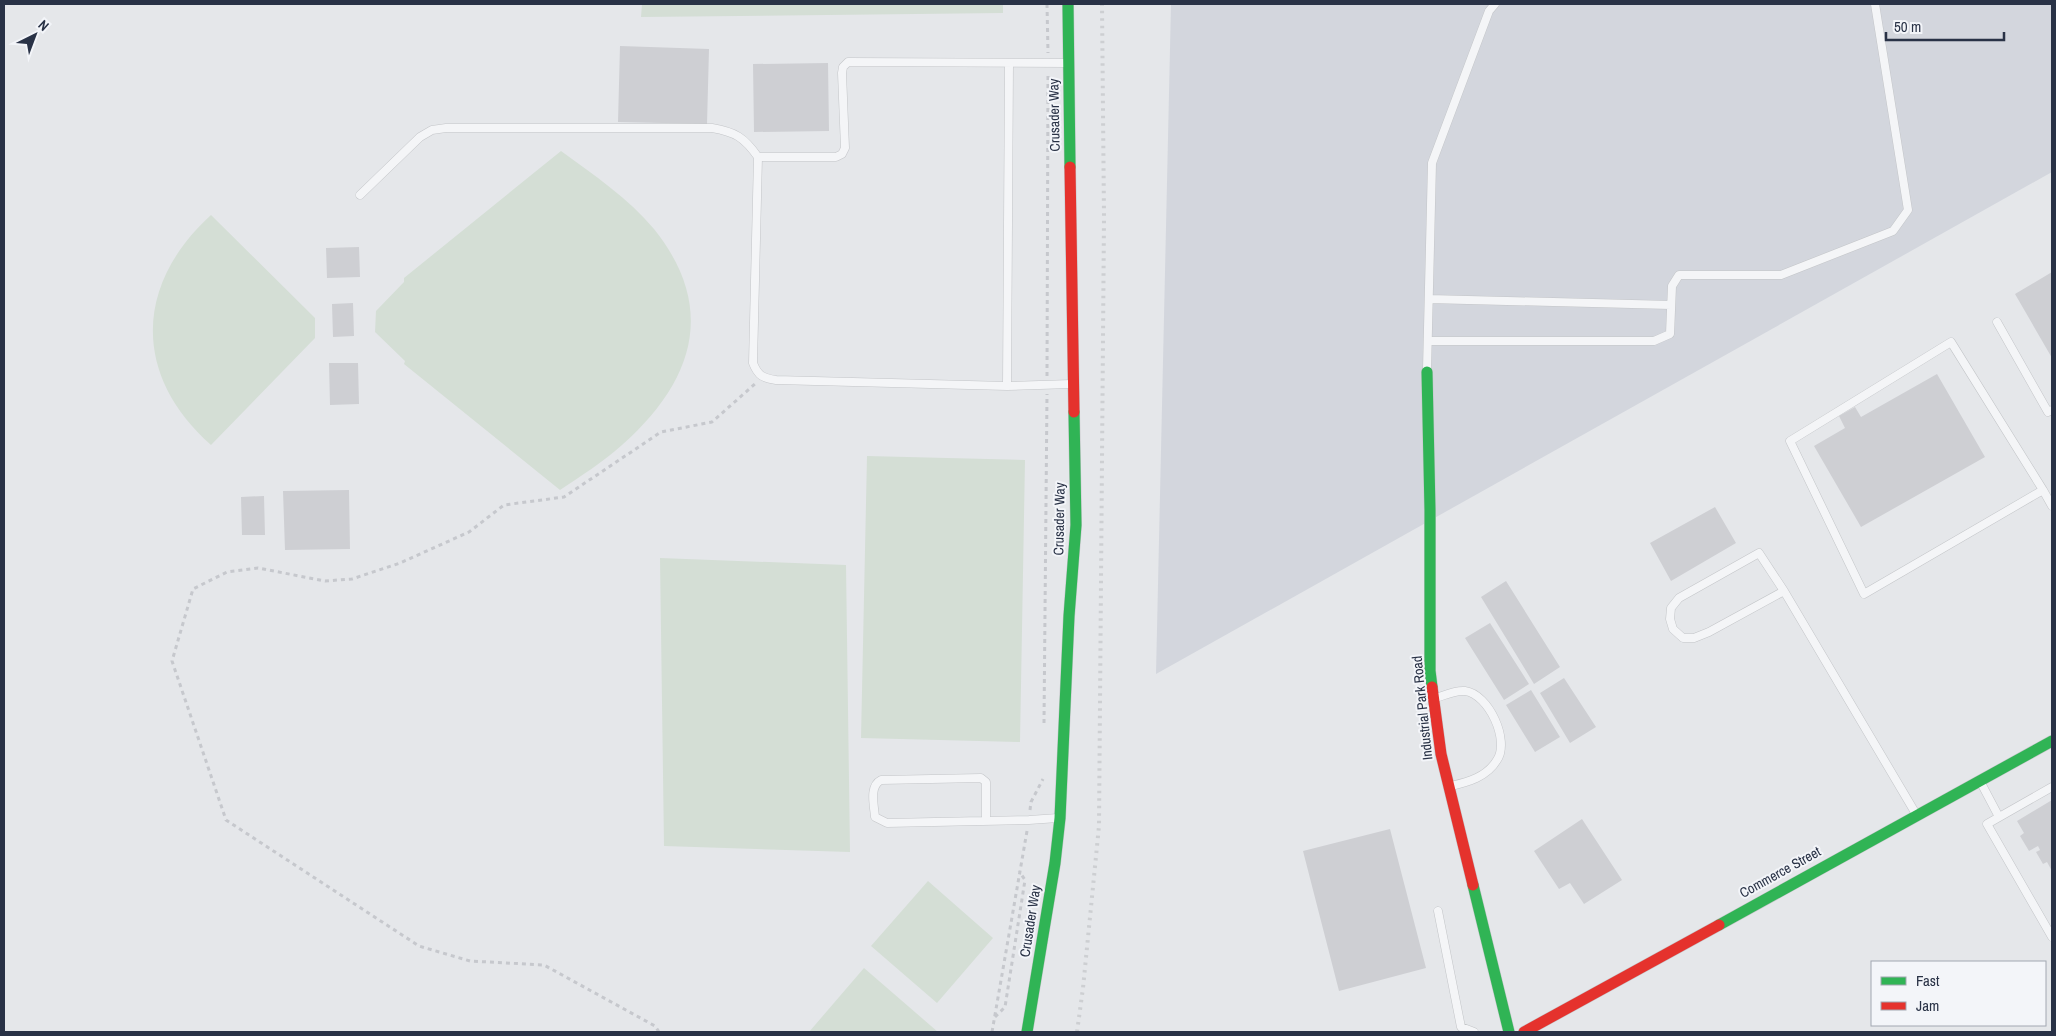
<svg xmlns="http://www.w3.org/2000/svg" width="2056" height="1036" font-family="'Archivo Narrow',sans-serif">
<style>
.built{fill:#d3d6dd}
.green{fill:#d4ded5}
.building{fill:#cecfd3}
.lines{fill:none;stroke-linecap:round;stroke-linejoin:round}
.lane-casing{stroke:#c3c5c8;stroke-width:9}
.fast-casing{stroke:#c3c5c8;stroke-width:12}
.jam-casing{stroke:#c3c5c8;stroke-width:12}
.path{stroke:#c6c8cd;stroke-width:3;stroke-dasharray:4 4;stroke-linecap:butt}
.lane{stroke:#f4f5f7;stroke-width:8}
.fast{stroke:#30b455;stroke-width:11}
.jam{stroke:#e5322d;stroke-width:11}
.rail{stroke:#cdcfd2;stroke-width:4;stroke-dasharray:2.5 5;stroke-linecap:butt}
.labels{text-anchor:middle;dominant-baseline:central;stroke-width:4;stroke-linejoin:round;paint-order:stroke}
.street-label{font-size:14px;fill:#293246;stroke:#f3f5f9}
</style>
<rect width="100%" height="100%" fill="#e5e7ea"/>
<path class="built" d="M 1171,4 L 2052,4 L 2052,172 L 1156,674 Z"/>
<path class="green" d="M 642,4 L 1003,4 L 1003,13 L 641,17 Z
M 561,151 C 594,175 628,198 654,229 C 718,309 693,382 622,445 C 603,462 581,476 560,490 L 404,364 L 405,361 L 375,332 L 376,311 L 404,282 L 404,278 Z
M 211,215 L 315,318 L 315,338 L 211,445 C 133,376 134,285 211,215 Z
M 867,456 L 1025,460 L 1020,742 L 861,738 Z
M 660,558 L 846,565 L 850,852 L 664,846 Z
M 928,881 L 993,938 L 937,1003 L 871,946 Z
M 864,968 L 938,1032 L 809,1032 Z"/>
<path class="building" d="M 620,46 L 709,49 L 707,124 L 618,122 Z
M 828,63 L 829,131 L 754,132 L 753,64 Z
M 359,247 L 360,277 L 327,278 L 326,248 Z
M 2052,272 L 2052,358 L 2015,294 Z
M 353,303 L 354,336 L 333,337 L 332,304 Z
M 329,363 L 358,363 L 359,404 L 330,405 Z
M 1937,374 L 1985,457 L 1861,527 L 1814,446 L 1845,428 L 1839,416 L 1855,407 L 1861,417 Z
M 349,490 L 350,549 L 285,550 L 283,491 Z
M 264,496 L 265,535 L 242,535 L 241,497 Z
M 1715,507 L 1736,543 L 1671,581 L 1650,543 Z
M 1506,581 L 1560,667 L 1534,684 L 1481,597 Z
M 1490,623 L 1529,684 L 1504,700 L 1465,638 Z
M 1564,678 L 1596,727 L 1570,743 L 1540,693 Z
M 1531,690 L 1560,737 L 1535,752 L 1506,705 Z
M 2052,800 L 2052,871 L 2047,862 L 2043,864 L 2036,852 L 2040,850 L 2038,846 L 2029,851 L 2020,836 L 2024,833 L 2017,821 Z
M 1582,819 L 1622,880 L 1584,904 L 1570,883 L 1559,889 L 1534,851 Z
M 1390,829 L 1426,968 L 1339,991 L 1303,851 Z"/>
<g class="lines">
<g class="lane-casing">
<path id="lane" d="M 1068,63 L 848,62 L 843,67 L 842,73 L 845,148 L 842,154 L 836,157 L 758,157 L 753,363 C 758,376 763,378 776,380 L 1007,386 L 1071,384
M 360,195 L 420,137 L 432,130 L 446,128 L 712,128 C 735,132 744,137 758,157
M 1429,299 L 1671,305
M 1997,322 L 2048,412 L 2052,410
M 1428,341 L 1654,341 L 1670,334 L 1672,286 L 1679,275 L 1781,275 L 1893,231 L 1908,210 L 1875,4
M 1427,370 L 1432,163 L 1489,11 L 1495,4
M 1007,386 L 1009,64
M 2043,490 L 1864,594 L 1790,441 L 1951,342 L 2043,490 L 2052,506
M 1784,591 L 1759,553 L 1679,598 L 1671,608 L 1670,619 L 1673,629 L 1683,638 L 1694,638 L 1709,632 L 1784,591 L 1916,814
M 1436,698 C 1445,695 1455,690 1465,691 C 1489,694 1510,741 1497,760 C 1487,777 1468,782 1451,786
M 1980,781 L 1999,817
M 2052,787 L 1987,824 L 2052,937
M 986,821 L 986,782 L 981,778 L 881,780 C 869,786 874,805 875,817 L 887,823 L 1029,820 L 1058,818
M 1438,911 L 1461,1027 L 1474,1032"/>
</g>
<g class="fast-casing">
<path id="fast" d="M 1068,4 L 1070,167
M 1427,372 L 1430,510 L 1430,671 L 1432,687
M 1473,885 L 1509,1032
M 1719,925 L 2052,741
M 1027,1032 L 1055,863 L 1060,818 L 1069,616 L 1076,525 L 1074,412"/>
</g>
<g class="jam-casing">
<path id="jam" d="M 1070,167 L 1074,412
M 1432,687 L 1441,754 L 1473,885
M 1524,1032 L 1719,925"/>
</g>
<path class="path" d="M 1047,4 L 1048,53
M 1047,376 L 1048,72
M 1044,723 L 1047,394
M 1030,810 L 1031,802 L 1043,779
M 995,1017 L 1005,1007 L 1025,880 L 1019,871
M 659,1032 L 655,1026 L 544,965 L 470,961 L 419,946 L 226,820 L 172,661 L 193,589 L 227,572 L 258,568 L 325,581 L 352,579 L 400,563 L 469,532 L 504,505 L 564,497 L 661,432 L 712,422 L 756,383
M 992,1032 L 1027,831"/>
<use href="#lane" class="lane"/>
<use href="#fast" class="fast"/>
<use href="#jam" class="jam"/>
<path class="rail" d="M 1077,1032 L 1083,988 L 1099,826 L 1104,217 L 1102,4"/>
</g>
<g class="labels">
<g class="street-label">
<text transform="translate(1054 115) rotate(-91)">Crusader Way</text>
<text transform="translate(1059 519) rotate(-89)">Crusader Way</text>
<text transform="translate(1422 708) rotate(-96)">Industrial Park Road</text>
<text transform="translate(1780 872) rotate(-29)">Commerce Street</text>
<text transform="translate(1030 921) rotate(-81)">Crusader Way</text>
</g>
</g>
<rect width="2056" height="1036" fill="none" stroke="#293246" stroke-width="10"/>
<rect x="1871" y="961" width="175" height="65" fill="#f3f5f9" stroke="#a2a7b1"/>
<rect x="1881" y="977" width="25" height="8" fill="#30b455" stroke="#a2a7b1"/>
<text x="1916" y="986" font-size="15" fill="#293246">Fast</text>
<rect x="1881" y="1002" width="25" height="8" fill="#e5322d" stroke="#a2a7b1"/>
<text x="1916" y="1011" font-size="15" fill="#293246">Jam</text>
<g transform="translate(35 35) rotate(42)" stroke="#f3f5f9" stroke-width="4" paint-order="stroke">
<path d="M0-4L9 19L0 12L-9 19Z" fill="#293246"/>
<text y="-8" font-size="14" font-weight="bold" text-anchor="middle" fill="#293246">N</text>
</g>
<path d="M1886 32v8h118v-8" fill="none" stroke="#293246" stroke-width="2.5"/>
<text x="1894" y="32" font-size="15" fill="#293246" stroke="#f3f5f9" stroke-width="4" paint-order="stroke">50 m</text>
</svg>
